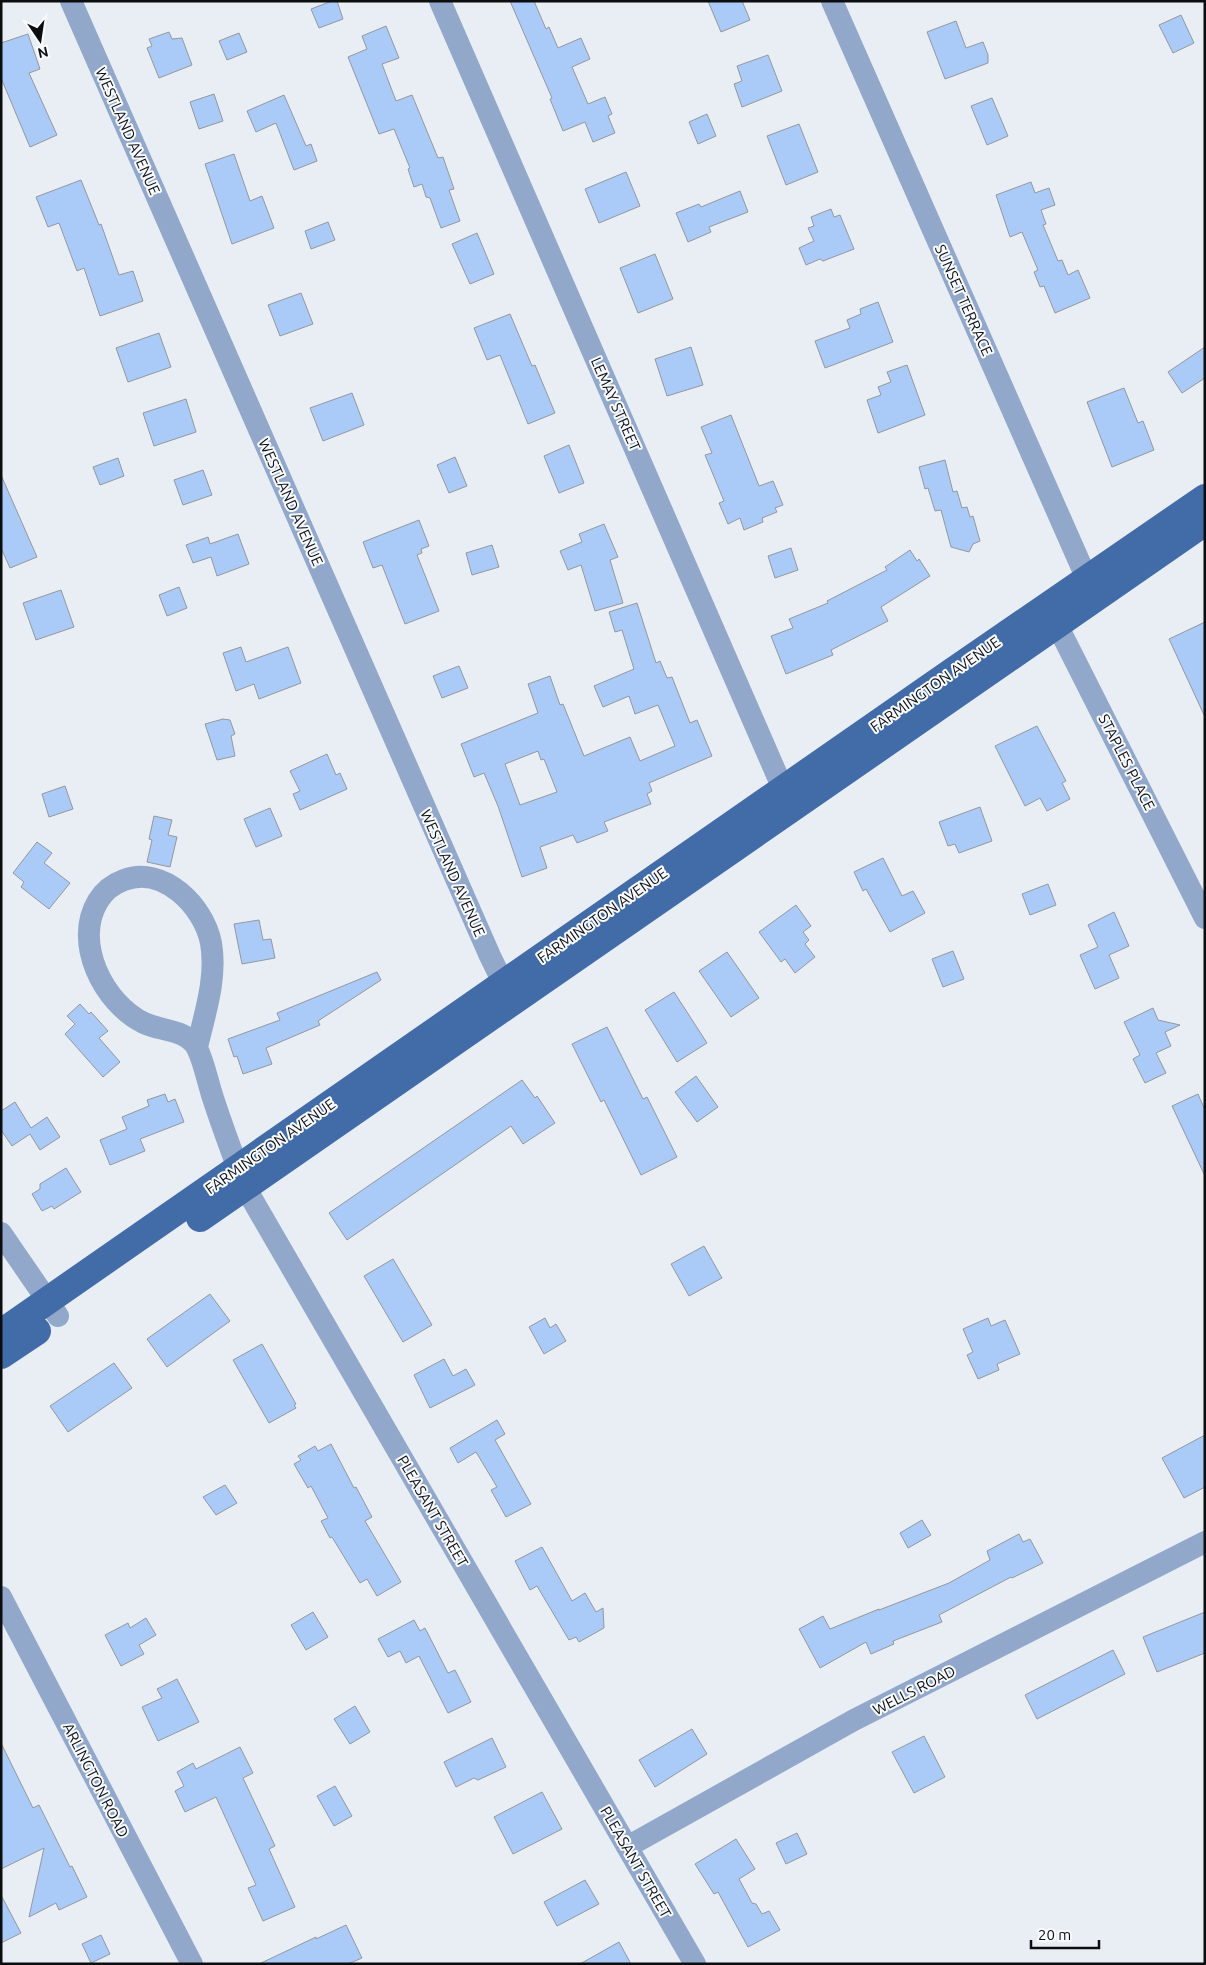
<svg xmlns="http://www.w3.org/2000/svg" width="1206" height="1965" font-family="Ubuntu,sans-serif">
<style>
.building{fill:#aacaf8;stroke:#94989e;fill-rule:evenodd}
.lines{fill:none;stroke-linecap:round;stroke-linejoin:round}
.minor{stroke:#91a8ca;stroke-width:22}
.primary{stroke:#426ca7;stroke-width:28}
.labels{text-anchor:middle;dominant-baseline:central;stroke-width:4;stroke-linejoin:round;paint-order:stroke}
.street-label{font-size:15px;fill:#0c0d0f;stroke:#f8fbff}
</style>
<rect width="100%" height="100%" fill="#e9eef4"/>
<path class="building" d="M 332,1 L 337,1 L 343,19 L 319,28 L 311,9 Z
M 510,1 L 534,1 L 546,29 L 549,27 L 558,48 L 581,38 L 590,59 L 572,67 L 588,104 L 605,97 L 612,114 L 608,116 L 615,133 L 593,142 L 585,122 L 563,131 L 550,99 L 552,98 Z
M 708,1 L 742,1 L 750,20 L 721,32 Z
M 1181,15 L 1194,43 L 1173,53 L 1159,25 Z
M 956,21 L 966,48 L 983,42 L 988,55 L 988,63 L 945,79 L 927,32 Z
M 386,26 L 399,58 L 382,64 L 396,101 L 412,95 L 438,158 L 443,157 L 454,189 L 449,190 L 460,221 L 441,228 L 430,198 L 426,197 L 422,184 L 414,187 L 408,169 L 410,168 L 394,129 L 379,134 L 348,57 L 367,49 L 362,36 Z
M 169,32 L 172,39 L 182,38 L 192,65 L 159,78 L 147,48 L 152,46 L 149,39 Z
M 239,33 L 247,52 L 227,60 L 219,41 Z
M 28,34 L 40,69 L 29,73 L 57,135 L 30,147 L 1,78 L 1,43 Z
M 768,55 L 782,91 L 742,107 L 734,84 L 742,81 L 737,66 Z
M 214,94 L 223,121 L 199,129 L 190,102 Z
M 284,95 L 306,146 L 311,144 L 317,161 L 294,170 L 276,123 L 256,132 L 247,111 Z
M 992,98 L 1008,136 L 987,145 L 971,106 Z
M 707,114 L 716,136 L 698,144 L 689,122 Z
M 799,124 L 818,172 L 786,185 L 767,136 Z
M 234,154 L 250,201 L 262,196 L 274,228 L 232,244 L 205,164 Z
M 626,172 L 640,206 L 599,223 L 585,189 Z
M 81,180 L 99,225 L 101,224 L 119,275 L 133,271 L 143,301 L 100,316 L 84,268 L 77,271 L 59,223 L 48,227 L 36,197 Z
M 1031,182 L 1035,193 L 1049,188 L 1055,205 L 1041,210 L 1046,224 L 1043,225 L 1058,261 L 1062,260 L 1068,275 L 1078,270 L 1090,298 L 1055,313 L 1044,286 L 1040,287 L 1034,272 L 1038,270 L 1022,232 L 1010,237 L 996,195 Z
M 740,191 L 748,212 L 709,227 L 711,232 L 688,242 L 676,213 L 699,204 L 701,207 Z
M 831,209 L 834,217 L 840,215 L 854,249 L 823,261 L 820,259 L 806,265 L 799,248 L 814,241 L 808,228 L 814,226 L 811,217 Z
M 328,222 L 335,240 L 311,249 L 305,231 Z
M 477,233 L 494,274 L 470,284 L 452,244 Z
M 655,254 L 673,299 L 638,313 L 620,268 Z
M 301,293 L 313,324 L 280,336 L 268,305 Z
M 878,302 L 893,342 L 825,368 L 815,341 L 850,328 L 847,320 L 861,314 L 860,309 Z
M 510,314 L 532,366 L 535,365 L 555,413 L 528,424 L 500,355 L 487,360 L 474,328 Z
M 159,333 L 171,367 L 128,382 L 116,348 Z
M 691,347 L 703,385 L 667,396 L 655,359 Z
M 1205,347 L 1205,378 L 1182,393 L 1168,372 Z
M 907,365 L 925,415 L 878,433 L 867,400 L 881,395 L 878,387 L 891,382 L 887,372 Z
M 1124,388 L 1138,423 L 1143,421 L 1154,450 L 1112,467 L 1087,402 Z
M 352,393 L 364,425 L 323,441 L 310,408 Z
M 186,399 L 196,432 L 154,446 L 143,413 Z
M 731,415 L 759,486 L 773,481 L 783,505 L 775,508 L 777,512 L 762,518 L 763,522 L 744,530 L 740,518 L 728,524 L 719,503 L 724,501 L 705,455 L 712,453 L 701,427 Z
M 569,445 L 584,483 L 559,493 L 544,456 Z
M 455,457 L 467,486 L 449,493 L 437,465 Z
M 118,458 L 124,476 L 100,485 L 93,467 Z
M 945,460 L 953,492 L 957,491 L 962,508 L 967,507 L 970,517 L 973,516 L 980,541 L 973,544 L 969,552 L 951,547 L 941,510 L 935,511 L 928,488 L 925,489 L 919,467 Z
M 203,470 L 212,495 L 183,505 L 174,480 Z
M 1,475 L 37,557 L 10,568 L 1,548 Z
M 419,520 L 429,546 L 421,549 L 422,553 L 417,555 L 439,611 L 405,624 L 382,565 L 373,568 L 363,542 Z
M 604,524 L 618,557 L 610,560 L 623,603 L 595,611 L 581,565 L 568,570 L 560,551 L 582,542 L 579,534 Z
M 238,534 L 249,564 L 217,576 L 211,557 L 193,563 L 186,545 L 208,537 L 210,544 Z
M 492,545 L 499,567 L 472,575 L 466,553 Z
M 791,548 L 798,570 L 775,578 L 768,556 Z
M 910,550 L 917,561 L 919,559 L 930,576 L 881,607 L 888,621 L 831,650 L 833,655 L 786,674 L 771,636 L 793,628 L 789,619 L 828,603 L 827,601 L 887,570 L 885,567 Z
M 179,587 L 187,608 L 167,616 L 159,595 Z
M 61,590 L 74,627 L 36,640 L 23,603 Z
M 637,603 L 656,663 L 660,661 L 667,678 L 672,677 L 690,723 L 697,720 L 712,756 L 649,783 L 652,791 L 647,794 L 651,804 L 604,822 L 608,831 L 577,843 L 573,835 L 540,847 L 547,868 L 522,877 L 498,806 L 484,773 L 474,777 L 461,744 L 538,713 L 528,684 L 550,676 L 560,705 L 563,704 L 584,756 L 630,737 L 640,761 L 675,746 L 658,705 L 635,714 L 629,696 L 603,707 L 594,686 L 634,669 L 622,630 L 615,632 L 609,612 ZM 538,751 L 541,760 L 544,759 L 557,792 L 520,805 L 505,764 Z
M 1205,622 L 1205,717 L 1169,639 Z
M 241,647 L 246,662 L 288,647 L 301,683 L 259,699 L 254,684 L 236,691 L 223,653 Z
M 459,666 L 468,688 L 442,698 L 433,676 Z
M 223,719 L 230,720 L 235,734 L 231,736 L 235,756 L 217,760 L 205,724 Z
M 1037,726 L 1066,781 L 1062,783 L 1070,799 L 1047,811 L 1040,798 L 1025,806 L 995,746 Z
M 327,754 L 336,775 L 340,773 L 347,789 L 300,810 L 293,794 L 300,791 L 290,771 Z
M 65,786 L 73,809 L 49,817 L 42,794 Z
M 980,807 L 992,841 L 959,853 L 955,844 L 948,846 L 939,822 Z
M 270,808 L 282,836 L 256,847 L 244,819 Z
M 154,816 L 172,820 L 168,835 L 177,837 L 170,867 L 147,862 L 152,840 L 149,839 Z
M 37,842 L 52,853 L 44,863 L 70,883 L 49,909 L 21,887 L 24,882 L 13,873 Z
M 883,858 L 902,896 L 913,891 L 925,913 L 890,932 L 866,889 L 863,891 L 854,872 Z
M 1048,884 L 1056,905 L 1030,915 L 1022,894 Z
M 796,905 L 811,926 L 803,932 L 809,940 L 805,944 L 815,957 L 795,973 L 785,959 L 781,962 L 759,932 Z
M 1114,912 L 1129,946 L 1109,955 L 1119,978 L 1095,989 L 1080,955 L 1098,947 L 1088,925 Z
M 259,920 L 263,940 L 271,939 L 275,958 L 242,964 L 234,924 Z
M 953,951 L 964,979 L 943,987 L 932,959 Z
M 727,952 L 759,998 L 731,1017 L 699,971 Z
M 377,972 L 381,980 L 318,1021 L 320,1025 L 266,1048 L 272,1064 L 243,1074 L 237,1056 L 234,1057 L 228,1039 L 280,1020 L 277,1013 Z
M 674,992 L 707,1043 L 677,1062 L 645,1010 Z
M 80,1004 L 89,1014 L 91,1012 L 108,1031 L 99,1038 L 120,1062 L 103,1077 L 65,1034 L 75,1024 L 67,1016 Z
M 1153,1008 L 1158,1020 L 1180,1025 L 1165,1032 L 1171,1046 L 1156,1053 L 1166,1073 L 1145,1083 L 1133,1059 L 1140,1055 L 1124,1022 Z
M 607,1027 L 643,1099 L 647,1097 L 677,1157 L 641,1175 L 604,1100 L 601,1102 L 572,1044 Z
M 696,1076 L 718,1107 L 697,1122 L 675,1092 Z
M 522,1080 L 535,1098 L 537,1096 L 555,1123 L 523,1144 L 511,1126 L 347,1240 L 329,1213 Z
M 165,1094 L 168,1102 L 175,1099 L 184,1122 L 140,1139 L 145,1151 L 110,1165 L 100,1140 L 127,1129 L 122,1117 L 149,1106 L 147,1100 Z
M 1198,1094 L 1205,1110 L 1205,1176 L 1172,1106 Z
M 15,1102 L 31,1128 L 47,1117 L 60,1137 L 40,1150 L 30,1134 L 12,1146 L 1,1130 L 1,1111 Z
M 66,1168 L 81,1192 L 54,1209 L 52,1206 L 42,1211 L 32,1194 L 40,1189 L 40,1184 Z
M 704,1246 L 722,1278 L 689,1296 L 671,1264 Z
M 393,1259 L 432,1325 L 403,1342 L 364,1276 Z
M 210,1294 L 230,1321 L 167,1367 L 147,1339 Z
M 545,1318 L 550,1328 L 556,1324 L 566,1341 L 544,1354 L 529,1327 Z
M 988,1318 L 991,1326 L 1005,1320 L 1020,1354 L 997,1364 L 999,1370 L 978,1379 L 967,1355 L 973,1352 L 963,1329 Z
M 262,1344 L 296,1404 L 294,1405 L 296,1408 L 269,1423 L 233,1360 Z
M 444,1359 L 453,1376 L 466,1369 L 475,1385 L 430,1408 L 414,1375 Z
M 114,1363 L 132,1388 L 68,1432 L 50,1406 Z
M 497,1420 L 505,1434 L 495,1440 L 531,1504 L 506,1517 L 491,1490 L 497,1487 L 476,1452 L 458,1463 L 450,1448 Z
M 1205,1435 L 1205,1487 L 1184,1498 L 1162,1458 Z
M 331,1444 L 354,1488 L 356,1487 L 372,1517 L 365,1521 L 401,1582 L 377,1596 L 367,1579 L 360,1583 L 332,1537 L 330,1538 L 321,1521 L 328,1518 L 311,1486 L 308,1488 L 294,1464 L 301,1460 L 298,1456 L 315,1446 L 318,1451 Z
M 225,1485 L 237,1503 L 216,1515 L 203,1497 Z
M 922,1520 L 931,1535 L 908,1548 L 900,1533 Z
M 1019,1534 L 1023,1542 L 1030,1539 L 1043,1563 L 1012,1578 L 1011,1577 L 939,1615 L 942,1622 L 893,1641 L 894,1644 L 871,1654 L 866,1642 L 820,1668 L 799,1629 L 823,1616 L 830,1629 L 879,1609 L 879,1610 L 949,1583 L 990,1560 L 987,1551 Z
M 542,1547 L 572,1601 L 585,1593 L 596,1612 L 603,1608 L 604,1628 L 579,1642 L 576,1637 L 569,1640 L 537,1586 L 530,1590 L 515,1561 Z
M 313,1612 L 328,1637 L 306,1650 L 291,1625 Z
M 1205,1612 L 1205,1653 L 1157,1672 L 1143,1637 Z
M 146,1618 L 156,1635 L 139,1645 L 144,1654 L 121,1666 L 105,1635 L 128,1623 L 130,1628 Z
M 414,1620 L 420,1631 L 425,1628 L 448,1673 L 455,1670 L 471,1702 L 448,1713 L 419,1656 L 406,1663 L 400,1651 L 388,1657 L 378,1639 Z
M 1113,1650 L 1125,1674 L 1037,1719 L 1025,1695 Z
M 177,1679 L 199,1722 L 158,1741 L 142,1707 L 162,1698 L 157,1689 Z
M 355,1706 L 370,1732 L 350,1744 L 334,1719 Z
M 692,1729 L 707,1754 L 655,1787 L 639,1760 Z
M 924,1736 L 945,1777 L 914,1793 L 892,1752 Z
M 492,1738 L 506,1767 L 478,1780 L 474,1778 L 456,1787 L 444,1762 Z
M 1,1743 L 33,1808 L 39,1805 L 70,1867 L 72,1866 L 87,1897 L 59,1910 L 56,1903 L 29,1917 L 44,1848 L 1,1869 Z
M 240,1747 L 253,1773 L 243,1778 L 275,1846 L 269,1849 L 295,1907 L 263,1921 L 248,1888 L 256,1885 L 216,1797 L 185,1812 L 175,1791 L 184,1786 L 177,1772 L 193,1763 L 196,1769 Z
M 335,1786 L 352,1816 L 334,1826 L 317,1796 Z
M 542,1792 L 562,1829 L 513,1854 L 494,1817 Z
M 797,1833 L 807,1854 L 786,1864 L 776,1843 Z
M 736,1839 L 755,1869 L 739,1879 L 752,1903 L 756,1904 L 762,1914 L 769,1911 L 780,1930 L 748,1947 L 718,1892 L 714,1894 L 695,1864 Z
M 585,1880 L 599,1904 L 557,1926 L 544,1902 Z
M 1,1895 L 21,1933 L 1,1943 Z
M 346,1925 L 362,1958 L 348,1964 L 259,1964 L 316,1937 L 316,1939 Z
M 101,1935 L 110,1954 L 91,1963 L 82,1944 Z
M 619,1942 L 631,1964 L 580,1964 Z"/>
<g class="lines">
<path class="minor" d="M 71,1 L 490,956 L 511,999
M 440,1 L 790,805
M 832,1 L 1094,595
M 1049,609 L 1205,918
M 197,1047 C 205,1013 217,978 211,943 C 204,906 163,865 124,880 C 113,884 104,891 98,901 C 73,942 103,1003 144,1023 C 160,1031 187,1029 197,1048 C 204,1062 208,1083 213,1098 C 223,1129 234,1158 245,1187 L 695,1964
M 1,1233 L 58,1316
M 1,1597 L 192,1964
M 627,1847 L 854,1720 L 1205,1542"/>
<path class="primary" d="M 200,1218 L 1205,522
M 1,1333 L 949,674 L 1205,498
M 1,1355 L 37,1331"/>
</g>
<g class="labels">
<g class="street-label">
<text transform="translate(128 131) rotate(66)">WESTLAND AVENUE</text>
<text transform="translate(964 300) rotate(66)">SUNSET TERRACE</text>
<text transform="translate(616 404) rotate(66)">LEMAY STREET</text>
<text transform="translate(291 502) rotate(66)">WESTLAND AVENUE</text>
<text transform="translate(935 684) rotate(-35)">FARMINGTON AVENUE</text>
<text transform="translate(1127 762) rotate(63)">STAPLES PLACE</text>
<text transform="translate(453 873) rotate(66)">WESTLAND AVENUE</text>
<text transform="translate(602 915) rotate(-35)">FARMINGTON AVENUE</text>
<text transform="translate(270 1146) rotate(-35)">FARMINGTON AVENUE</text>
<text transform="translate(433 1511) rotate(60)">PLEASANT STREET</text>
<text transform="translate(914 1690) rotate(-27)">WELLS ROAD</text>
<text transform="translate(96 1780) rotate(63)">ARLINGTON ROAD</text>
<text transform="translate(636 1862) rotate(60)">PLEASANT STREET</text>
</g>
</g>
<rect width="1206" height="1965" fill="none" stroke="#0c0d0f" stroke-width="5"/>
<g transform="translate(40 40) rotate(167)" stroke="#f8fbff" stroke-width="4" paint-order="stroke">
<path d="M0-4L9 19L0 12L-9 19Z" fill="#0c0d0f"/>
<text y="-8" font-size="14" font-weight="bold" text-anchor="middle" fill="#0c0d0f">N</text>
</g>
<path d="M1031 1940v8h68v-8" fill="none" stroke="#0c0d0f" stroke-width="2.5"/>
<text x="1038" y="1940" font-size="15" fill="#0c0d0f" stroke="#f8fbff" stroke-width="4" paint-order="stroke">20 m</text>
</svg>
